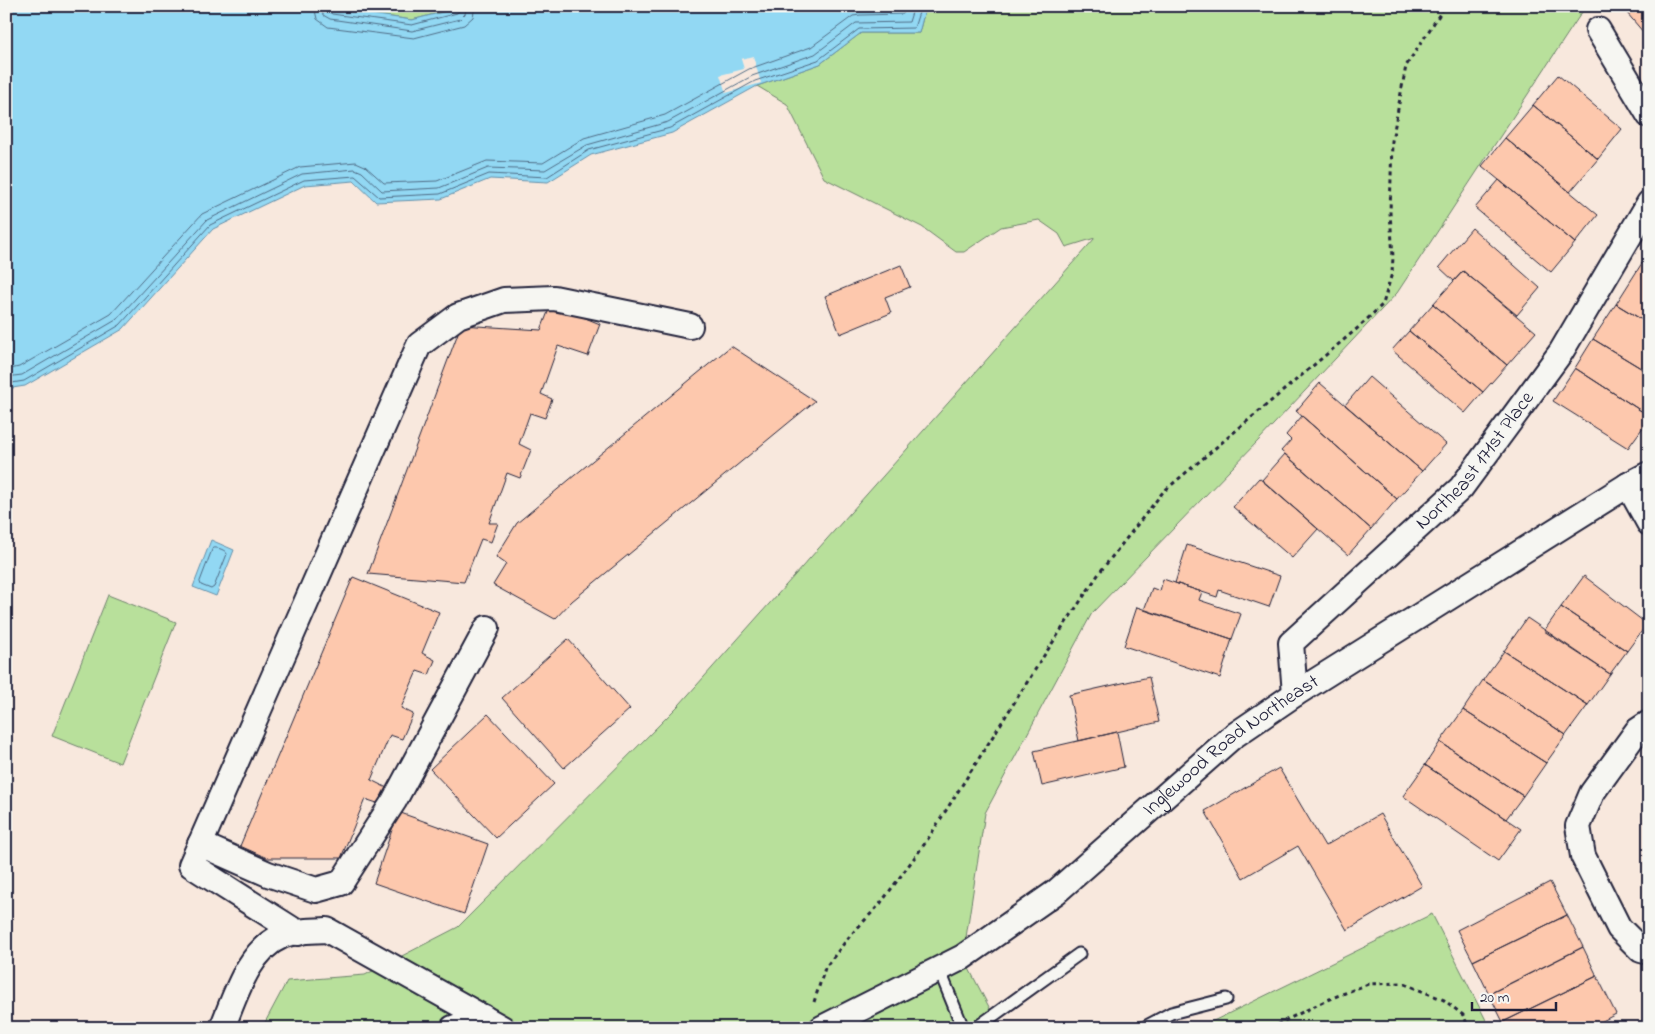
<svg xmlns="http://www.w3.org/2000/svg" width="1655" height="1034" font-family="'Indie Flower',sans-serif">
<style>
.green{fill:#b8e09b;stroke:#6d816b}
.water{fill:#92d8f3;stroke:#658fa9}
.pier{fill:#f8e8dd}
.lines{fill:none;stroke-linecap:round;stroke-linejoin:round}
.shore{stroke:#4f6b85;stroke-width:1}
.building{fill:#fdc8ad;stroke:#22223b}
.service-casing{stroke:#22223b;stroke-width:15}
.minor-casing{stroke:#22223b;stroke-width:28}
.path{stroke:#22223b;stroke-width:3;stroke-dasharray:4 4;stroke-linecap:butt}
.service{stroke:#f6f6f2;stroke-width:11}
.minor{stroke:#f6f6f2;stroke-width:24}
.labels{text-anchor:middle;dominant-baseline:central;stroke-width:5;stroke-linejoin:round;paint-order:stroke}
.street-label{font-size:20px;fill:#22223b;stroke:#f6f6f2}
</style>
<rect width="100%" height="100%" fill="#f8e8dd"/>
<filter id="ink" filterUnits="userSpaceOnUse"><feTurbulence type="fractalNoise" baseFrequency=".02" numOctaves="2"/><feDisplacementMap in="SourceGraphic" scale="10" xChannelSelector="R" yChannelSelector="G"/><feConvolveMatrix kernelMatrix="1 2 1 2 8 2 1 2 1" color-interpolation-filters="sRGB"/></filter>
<g filter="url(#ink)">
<path class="green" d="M 316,6 L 465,6 L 412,20 Z
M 926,6 L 1586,6 L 1397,293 L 1258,441 L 1092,613 L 985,813 L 963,957 L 1000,1028 L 262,1028 L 287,981 L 365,975 L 458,927 L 680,704 L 1095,238 L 1066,247 L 1059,234 L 1039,220 L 1001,227 L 964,252 L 956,252 L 922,227 L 824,178 L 787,104 L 757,86 L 820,64 L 861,33 L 919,33 Z
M 108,595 L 176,622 L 120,763 L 52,736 Z
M 1432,914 L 1490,1028 L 1199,1028 Z"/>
<path class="water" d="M 6,6 L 316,6 L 412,20 L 465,6 L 926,6 L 919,33 L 861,33 L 820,64 L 757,86 L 672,133 L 591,155 L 548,182 L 490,179 L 441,199 L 376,202 L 354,181 L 305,185 L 213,229 L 123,329 L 25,386 L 6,389 Z
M 211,540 L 234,550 L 216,596 L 193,587 Z"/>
<path class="pier" d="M 753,56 L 761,83 L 726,93 L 720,75 L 744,69 L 741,59 Z"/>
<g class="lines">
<path class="shore" d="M 314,6 L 317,19 L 328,27 L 414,38 L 464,25 L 473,17 L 475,6
M 321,6 L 323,15 L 330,19 L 412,31 L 460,19 L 465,14 L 467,6
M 327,6 L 328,11 L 332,14 L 412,25 L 457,13 L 460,10 L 461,6
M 6,370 L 19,367 L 111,314 L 202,214 L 300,167 L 356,162 L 365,166 L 384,183 L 437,181 L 487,161 L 543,163 L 584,138 L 665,115 L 749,69 L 811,47 L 853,16 L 860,15 L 903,14 L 907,6
M 6,377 L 22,375 L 116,320 L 207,220 L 302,174 L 355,169 L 362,172 L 382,191 L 439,188 L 488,168 L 545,170 L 587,145 L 668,122 L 752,76 L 815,54 L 856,23 L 909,22 L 914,6
M 6,384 L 24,381 L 120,325 L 210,225 L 304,180 L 355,176 L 379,197 L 440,194 L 489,174 L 547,177 L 589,150 L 670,128 L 755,81 L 818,60 L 859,29 L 914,28 L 921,6
M 213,548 C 217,547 226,550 227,554 L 214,587 L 211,589 L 201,585 L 200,582 Z"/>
</g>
<path class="building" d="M 1621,6 L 1649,6 L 1649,29 L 1644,33 Z
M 1558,75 L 1622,129 L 1598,159 L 1533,105 Z
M 1533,105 L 1598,159 L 1570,192 L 1505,138 Z
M 1505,138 L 1598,215 L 1575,243 L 1482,166 Z
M 1499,180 L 1575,243 L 1551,272 L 1475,208 Z
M 1472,228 L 1540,288 L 1517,315 L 1463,271 L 1454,281 L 1439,267 Z
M 1642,263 L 1649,267 L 1649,324 L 1616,304 Z
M 901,265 L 910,287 L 885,297 L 891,313 L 840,334 L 825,296 Z
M 1463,271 L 1536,332 L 1507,365 L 1433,304 Z
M 551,304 L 600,324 L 588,356 L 558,346 L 541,394 L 552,399 L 545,418 L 530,413 L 519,444 L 531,450 L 520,478 L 507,473 L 489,523 L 498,523 L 491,542 L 481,539 L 464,582 L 368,574 L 461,325 L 541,330 Z
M 1433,304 L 1507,365 L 1483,392 L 1409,331 Z
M 1616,304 L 1649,324 L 1649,373 L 1593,339 Z
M 1409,331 L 1483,392 L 1465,413 L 1392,350 Z
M 1593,339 L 1649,373 L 1649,416 L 1575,368 Z
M 731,346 L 815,401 L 572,601 L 555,619 L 493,585 L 506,564 L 496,557 L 517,523 Z
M 1575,368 L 1649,416 L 1649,419 L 1628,448 L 1553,401 Z
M 1369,377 L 1446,444 L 1422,471 L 1345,405 Z
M 1320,383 L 1422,471 L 1397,499 L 1296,411 Z
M 1302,416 L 1397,499 L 1371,529 L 1281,451 L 1291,440 L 1286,435 Z
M 1285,454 L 1371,529 L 1348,555 L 1262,480 Z
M 1259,478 L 1318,529 L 1292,558 L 1233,507 Z
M 1187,545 L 1280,576 L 1269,607 L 1219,590 L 1217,597 L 1175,583 Z
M 1584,576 L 1647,624 L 1627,651 L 1561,607 Z
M 353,577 L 439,612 L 422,653 L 435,660 L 429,675 L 417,671 L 401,708 L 413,714 L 402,739 L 390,735 L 371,780 L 387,788 L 380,804 L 365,799 L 341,858 L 267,858 L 240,846 Z
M 1163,579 L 1202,592 L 1199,600 L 1241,614 L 1232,639 L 1144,610 L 1152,588 L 1160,591 Z
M 1137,607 L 1232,639 L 1220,678 L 1124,646 Z
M 1561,607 L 1627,651 L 1610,674 L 1544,631 Z
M 1527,618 L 1610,674 L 1588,705 L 1504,651 Z
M 568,639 L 630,709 L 564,768 L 502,698 Z
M 1504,651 L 1588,705 L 1566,735 L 1483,680 Z
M 1149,677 L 1159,722 L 1079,741 L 1069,695 Z
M 1483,680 L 1566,735 L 1546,763 L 1463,710 Z
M 1463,710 L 1546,763 L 1523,796 L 1440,742 Z
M 488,714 L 554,784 L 496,838 L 430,769 Z
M 1117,732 L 1124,767 L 1042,786 L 1034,751 Z
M 1440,742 L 1523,796 L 1506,819 L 1425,765 Z
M 1425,765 L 1521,829 L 1498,861 L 1403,796 Z
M 1279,768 L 1325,846 L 1380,814 L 1422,886 L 1347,930 L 1298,846 L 1243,878 L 1205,811 Z
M 398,812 L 488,844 L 464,914 L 374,883 Z
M 1550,882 L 1567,915 L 1473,961 L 1457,930 Z
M 1567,915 L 1583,947 L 1489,994 L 1473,961 Z
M 1583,947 L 1597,976 L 1503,1022 L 1489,994 Z
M 1597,976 L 1616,1014 L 1589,1028 L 1506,1028 L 1503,1022 Z"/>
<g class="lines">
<g class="service-casing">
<path id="service" d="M 939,969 L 963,1028
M 976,1028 L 1079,954
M 1143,1028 L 1171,1013 L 1226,999"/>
</g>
<g class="minor-casing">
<g id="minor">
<path d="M 1598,30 L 1649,115"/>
<path d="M 1628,485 L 1649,523"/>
<path id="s1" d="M 1295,694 L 1291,643 L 1461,488 L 1561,352 L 1649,203"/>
<path d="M 1649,723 L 1637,731 L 1592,793 L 1578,826 L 1583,856 L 1619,928 L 1641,950 L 1649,952"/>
<path d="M 200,844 L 268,874 L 316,890 L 341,883 L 394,801 L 487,628"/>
<path d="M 298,933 L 191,865 L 419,345 L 458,316 L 504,300 L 554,298 L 690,326"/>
<path d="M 222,1028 C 235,997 248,950 282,936 C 295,930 313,931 327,930 L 502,1028"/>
<path d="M 453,1028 L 483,1017"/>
<path id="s2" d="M 822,1028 L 963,957 L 1056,892 L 1232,737 L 1295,694 L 1628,485 L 1649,474"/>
</g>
</g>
<path class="path" d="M 814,1002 L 825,968 L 849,937 L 880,904 L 926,842 L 1045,654 L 1100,572 L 1163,492 L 1359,327 L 1383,304 L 1392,273 L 1393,257 L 1390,213 L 1392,141 L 1406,66 L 1445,6
M 1270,1028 L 1327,1000 L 1368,984 L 1402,983 L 1444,1000 L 1463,1015 L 1469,1028"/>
<use href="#service" class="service"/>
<use href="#minor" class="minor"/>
</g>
</g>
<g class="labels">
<g class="street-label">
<text stroke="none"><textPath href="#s1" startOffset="311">Northeast 171st Place</textPath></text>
<text stroke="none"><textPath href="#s2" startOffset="500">Inglewood Road Northeast</textPath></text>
</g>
</g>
<rect width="1655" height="1034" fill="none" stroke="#f6f6f2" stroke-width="25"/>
<rect x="12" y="12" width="1630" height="1009" fill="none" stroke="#22223b" stroke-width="2" filter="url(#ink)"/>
<path d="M1472 1002v8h84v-8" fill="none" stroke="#22223b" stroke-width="2.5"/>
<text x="1480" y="1002" font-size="15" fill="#22223b" stroke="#f6f6f2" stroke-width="4" paint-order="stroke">20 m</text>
</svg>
